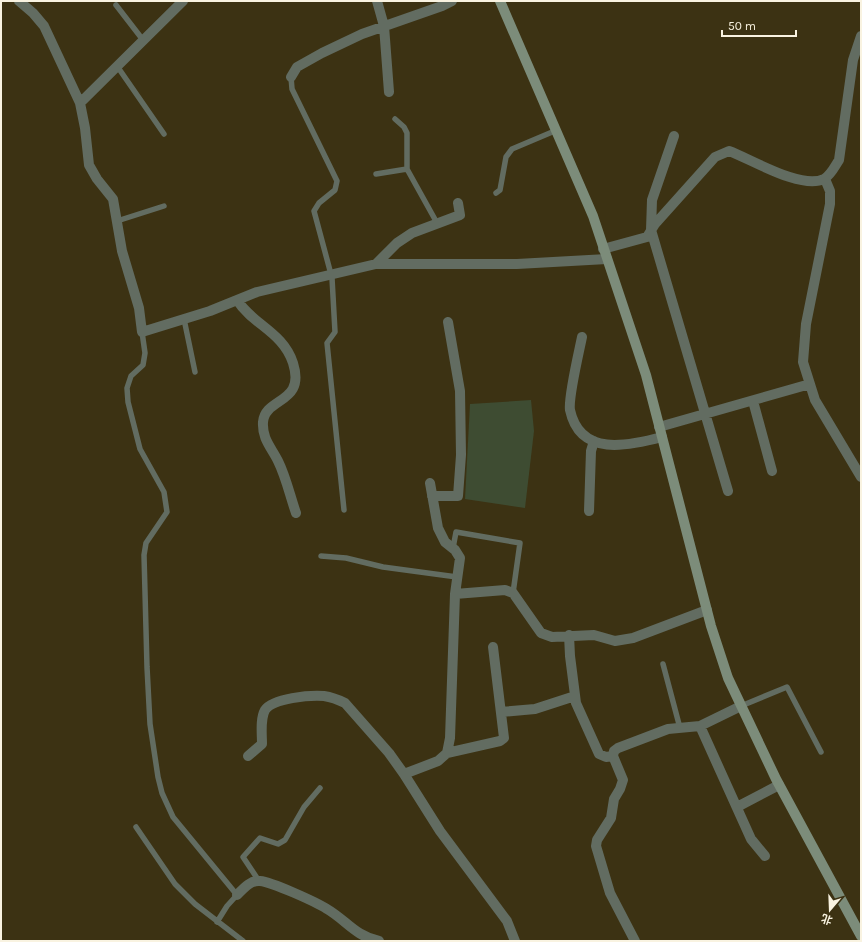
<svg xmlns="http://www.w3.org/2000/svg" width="862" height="942" font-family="Karla,'Noto Sans SC',sans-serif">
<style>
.green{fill:#3e4c32}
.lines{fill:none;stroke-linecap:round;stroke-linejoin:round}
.lane{stroke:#626c61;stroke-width:5.5}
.street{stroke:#626c61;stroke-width:10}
.secondary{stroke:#7c8c7a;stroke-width:10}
</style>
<rect width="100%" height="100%" fill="#3c3213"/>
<path class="green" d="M 531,400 L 534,431 L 525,508 L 465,499 L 470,404 Z"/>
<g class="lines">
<path class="lane" d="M 116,5 L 143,40
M 117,66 L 164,134
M 291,77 L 292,89 L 337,181 L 335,190 L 319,203 L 314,211 L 332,278 L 335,332 L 327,343 L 344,510
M 395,119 L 404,127 L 407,133 L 407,169 L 437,223
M 376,174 L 407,169
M 496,193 L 500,190 L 506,157 L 512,149 L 557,130
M 117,221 L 164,206
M 184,319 L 195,372
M 142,332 L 145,353 L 143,365 L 131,376 L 127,388 L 128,402 L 140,449 L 164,492 L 167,512 L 146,543 L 144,555 L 147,667 L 150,724 L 158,777 L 162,793 L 173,817 L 237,895 L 227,906 L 217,922
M 453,548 L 456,532 L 520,543 L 513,593
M 321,556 L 346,558 L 383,567 L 457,577
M 663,664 L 680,728
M 741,706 L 787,687 L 821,752
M 136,827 L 175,884 L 195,904 L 243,941
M 259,881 L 243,857 L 260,838 L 278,844 L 285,840 L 304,807 L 320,788"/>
<path class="street" d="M 19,1 L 33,13 L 44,26 L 80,103 L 85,128 L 89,165 L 97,179 L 113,199 L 122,251 L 139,308 L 142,332 L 210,311 L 257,292 L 376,264 L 517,264 L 607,259
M 377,1 L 384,26 L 389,92
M 291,77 L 297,67 L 322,53 L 362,34 L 442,6 L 452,1
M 80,103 L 183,1
M 674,136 L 652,200 L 651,230 L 728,491
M 825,179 L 830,191 L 830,204 L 806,324 L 803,362 L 815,400 L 861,477
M 603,249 L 647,237 L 655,224 L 715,157 L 729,151 C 751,159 801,190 824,179 C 831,175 835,166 839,160 L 853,60 L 861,36
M 376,264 L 397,243 L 412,233 L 460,215 L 458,203
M 237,300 C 253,325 283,332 293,363 C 306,404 265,397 263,422 C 262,439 271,447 278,461 C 286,477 290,496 296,513
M 582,337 C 579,352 568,398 570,410 C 580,457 628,446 662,437
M 753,401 L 772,471
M 659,427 L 810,384
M 432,496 L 458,496 L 461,455 L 460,391 L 448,322
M 589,511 L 591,451 L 594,441
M 455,594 L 505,590 L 513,593 L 541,633 L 552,637 L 594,635 L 615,641 L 633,638 L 707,610
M 569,635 L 570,656 L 576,703 L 599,754 L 606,757 L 613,756
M 501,712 L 535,709 L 575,696
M 700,726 L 751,839 L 765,856
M 447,753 L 500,741 L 504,738 L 493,647
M 248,756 L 262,744 C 262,734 260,719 265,710 C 273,698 310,695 324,696 C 331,697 339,700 345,703 L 389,753 L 404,774 L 440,831 L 507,921 L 515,941
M 404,774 L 438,761 L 447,753 L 450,738 L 455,594 L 460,558 L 455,550 L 445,542 L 438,528 L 430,483
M 737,807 L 779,785
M 237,895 C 243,889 250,880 260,881 C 272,882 316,902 327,909 C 346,920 355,936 379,941
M 635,941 L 610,893 L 596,846 L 597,840 L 611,818 L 614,799 L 620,789 L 623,780 L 613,756 L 614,751 L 618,748 L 668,729 L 700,726 L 741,706"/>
<path class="secondary" d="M 500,1 L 593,216 L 646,375 L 711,626 L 728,678 L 776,779 L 861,936"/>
</g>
<rect width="862" height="942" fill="none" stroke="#f9f3e1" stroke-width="4"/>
<g transform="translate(830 910) rotate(199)" stroke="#3c3213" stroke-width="3" paint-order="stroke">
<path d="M0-3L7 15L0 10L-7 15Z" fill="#f9f3e1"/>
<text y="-6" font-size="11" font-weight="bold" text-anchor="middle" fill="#f9f3e1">北</text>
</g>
<path d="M722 30v6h74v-6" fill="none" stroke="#f9f3e1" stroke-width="2"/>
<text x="728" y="30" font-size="12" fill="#f9f3e1" stroke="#3c3213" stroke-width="3" paint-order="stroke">50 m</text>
</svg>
